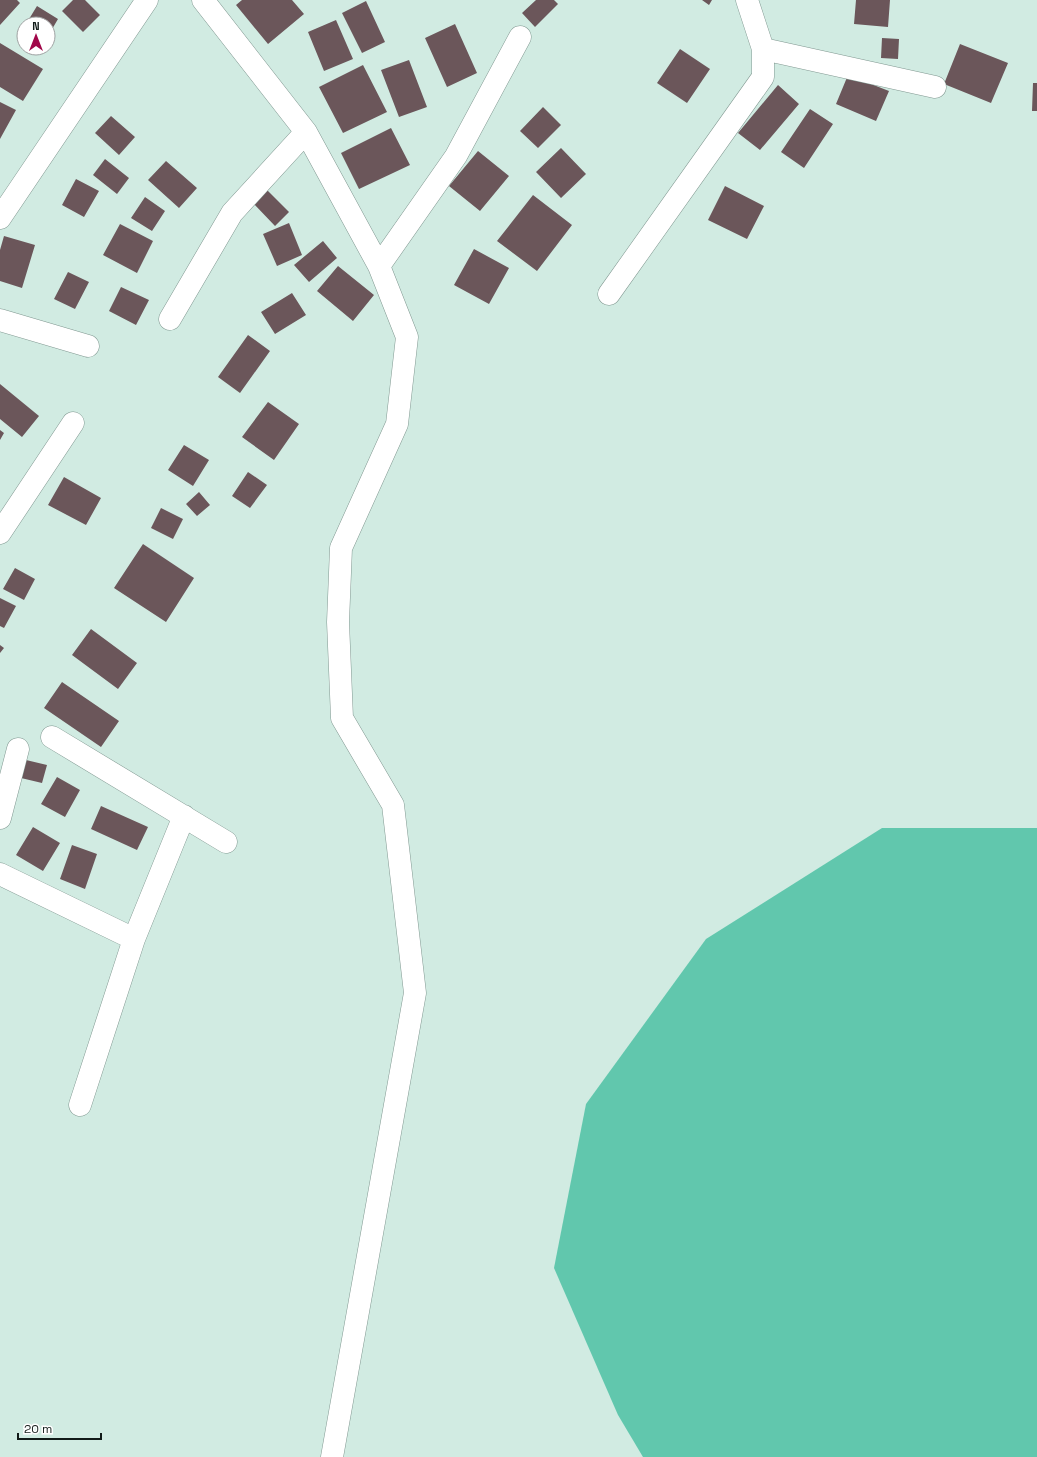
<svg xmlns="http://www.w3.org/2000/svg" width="1037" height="1457" font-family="'Space Grotesk',sans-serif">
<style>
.water{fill:#61c7ad}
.building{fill:#6b565a}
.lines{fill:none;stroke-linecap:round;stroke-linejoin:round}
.minor-casing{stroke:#819891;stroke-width:23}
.minor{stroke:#fff;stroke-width:22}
</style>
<rect width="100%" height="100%" fill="#d1ebe2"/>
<path class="water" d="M 882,828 L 1037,828 L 1037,1457 L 643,1457 L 618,1415 L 554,1268 L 586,1104 L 706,939 Z"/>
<path class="building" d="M 0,0 L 17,0 L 20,3 L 0,25 Z
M 73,0 L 85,0 L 100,15 L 83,32 L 62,11 Z
M 242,0 L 292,0 L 304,14 L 268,44 L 236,5 Z
M 536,0 L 554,0 L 558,4 L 535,27 L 522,13 Z
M 702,0 L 712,0 L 709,5 Z
M 856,0 L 890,0 L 888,27 L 854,24 Z
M 366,1 L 385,42 L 362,53 L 342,13 Z
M 37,6 L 58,19 L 48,36 L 48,24 L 26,24 Z
M 336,20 L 353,59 L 324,71 L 308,32 Z
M 455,24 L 477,73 L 447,87 L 425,38 Z
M 882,38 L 899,39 L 898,59 L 881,58 Z
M 0,43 L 43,69 L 23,101 L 0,87 Z
M 960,44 L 1008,63 L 991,103 L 944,84 Z
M 680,49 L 710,69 L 687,103 L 657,83 Z
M 409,60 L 427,107 L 399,117 L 381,70 Z
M 363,65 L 387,112 L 343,133 L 319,87 Z
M 848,75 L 889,91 L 876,121 L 836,104 Z
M 1033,83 L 1037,83 L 1037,111 L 1032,111 Z
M 778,85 L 799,104 L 760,150 L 738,133 Z
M 0,102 L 16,110 L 0,139 Z
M 543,107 L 561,125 L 538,148 L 520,131 Z
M 810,109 L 833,124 L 804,168 L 781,152 Z
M 111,116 L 135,137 L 119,155 L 95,133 Z
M 391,128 L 410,165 L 359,189 L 341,153 Z
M 561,148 L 586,174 L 561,198 L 536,172 Z
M 478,151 L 509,176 L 480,211 L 449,186 Z
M 105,159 L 129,178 L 117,194 L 93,175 Z
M 166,161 L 197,188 L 179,208 L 148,180 Z
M 76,179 L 99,191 L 84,217 L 62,205 Z
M 725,186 L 764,206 L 747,239 L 708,220 Z
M 266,189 L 289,212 L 275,226 L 252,202 Z
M 533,195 L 572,225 L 537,271 L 497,241 Z
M 145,197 L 165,211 L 152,231 L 131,218 Z
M 289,223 L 302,255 L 277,266 L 263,234 Z
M 120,224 L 153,241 L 137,273 L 103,255 Z
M 4,236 L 35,245 L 22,288 L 0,281 L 0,250 Z
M 323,241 L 337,258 L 309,282 L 294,265 Z
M 474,249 L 509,268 L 489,304 L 454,285 Z
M 338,266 L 374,295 L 353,321 L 317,291 Z
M 68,272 L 89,282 L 75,309 L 54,299 Z
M 121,287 L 149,300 L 136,325 L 109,311 Z
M 292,293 L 306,315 L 275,334 L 261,312 Z
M 248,335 L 270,351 L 240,393 L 218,377 Z
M 0,384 L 39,416 L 22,437 L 0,419 Z
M 268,402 L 299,424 L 274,460 L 242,437 Z
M 0,430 L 4,433 L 0,440 Z
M 184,445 L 209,460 L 193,486 L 168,470 Z
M 248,472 L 267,485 L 250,508 L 232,496 Z
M 64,477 L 101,498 L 86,525 L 48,505 Z
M 199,492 L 210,505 L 197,516 L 186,504 Z
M 161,508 L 183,519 L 173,539 L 151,528 Z
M 143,544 L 194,578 L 166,622 L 114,588 Z
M 15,568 L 35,579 L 24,600 L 3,589 Z
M 0,598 L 16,606 L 4,628 L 0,626 Z
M 91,629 L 137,663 L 118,689 L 72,655 Z
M 0,645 L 4,648 L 0,653 Z
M 62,682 L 119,721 L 101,747 L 44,708 Z
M 26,760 L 47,765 L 42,783 L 21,778 Z
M 57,777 L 80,790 L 65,817 L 41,804 Z
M 101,806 L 148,827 L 137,850 L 91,829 Z
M 33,827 L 60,843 L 43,871 L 16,855 Z
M 72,845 L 97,854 L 85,889 L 60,879 Z"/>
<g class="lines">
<g class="minor-casing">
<path id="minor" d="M 203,0 L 306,132 L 379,266 L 407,337 L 397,424 L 341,548 L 338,622 L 342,718 L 393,805 L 415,993 L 332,1457
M 763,49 L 935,87
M 0,218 L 147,0
M 379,266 L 456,156 L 520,37
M 609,294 L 763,77 L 763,49 L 747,0
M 170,319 L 232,213 L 306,132
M 0,320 L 88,346
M 0,533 L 73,423
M 52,737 L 226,842
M 0,818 L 18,749
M 0,874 L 134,939
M 80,1105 L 134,939 L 184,816"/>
</g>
<use href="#minor" class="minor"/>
</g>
<g transform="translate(36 36)"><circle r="19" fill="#ffffff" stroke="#a0a3a3"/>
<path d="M0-3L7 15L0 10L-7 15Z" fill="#a10749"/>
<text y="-6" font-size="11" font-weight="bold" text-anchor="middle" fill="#111a18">N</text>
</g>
<path d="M18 1433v6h83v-6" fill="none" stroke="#111a18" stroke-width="2"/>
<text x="24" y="1433" font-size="12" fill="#111a18" stroke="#ffffff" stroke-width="3" paint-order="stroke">20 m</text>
</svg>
